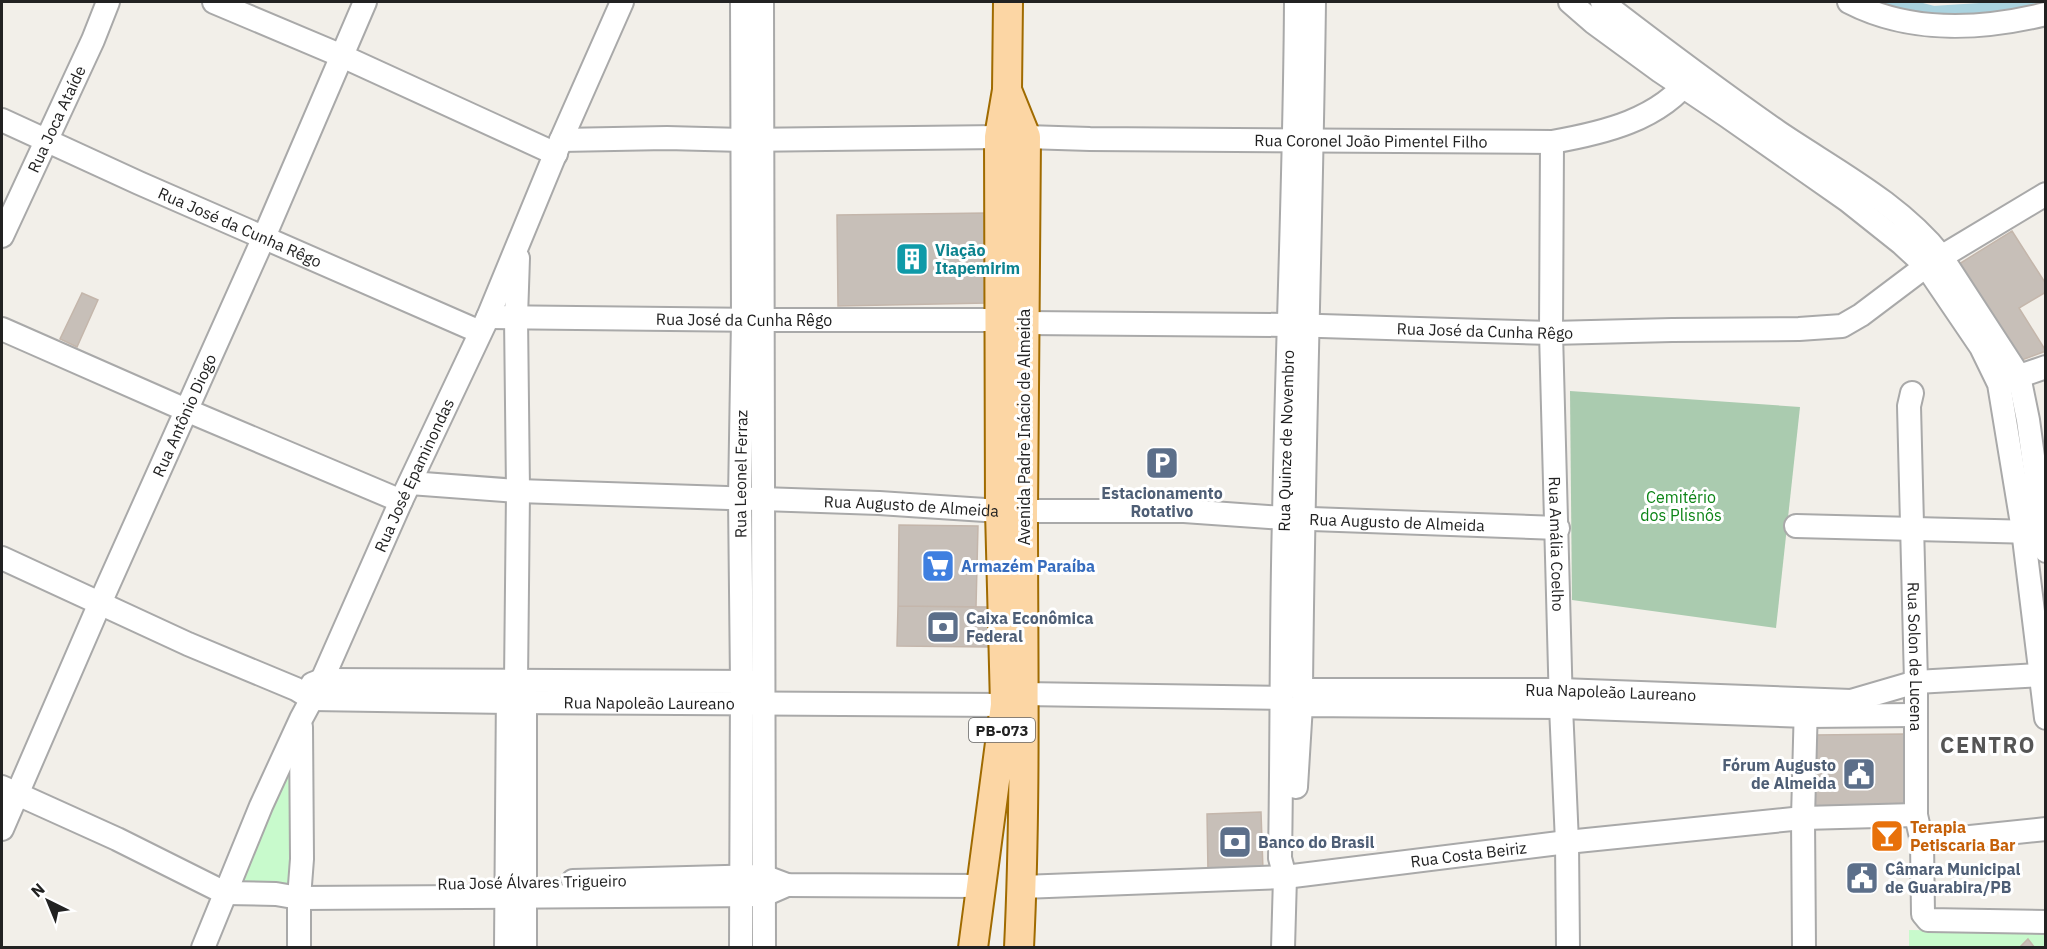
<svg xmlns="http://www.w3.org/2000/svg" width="2047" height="949" font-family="'IBM Plex Sans',sans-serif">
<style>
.cemetery{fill:#aacbaf}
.park{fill:#c8facc}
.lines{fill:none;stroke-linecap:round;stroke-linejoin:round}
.canal{stroke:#aad3df;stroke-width:18}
.building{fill:#c7bfb8;stroke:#c4b6ab;stroke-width:1.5}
.minor-casing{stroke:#a9a9a9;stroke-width:26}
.major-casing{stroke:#a06b00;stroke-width:32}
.minor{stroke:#fff;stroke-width:22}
.major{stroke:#fcd6a4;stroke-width:28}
.labels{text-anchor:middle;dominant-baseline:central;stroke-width:6;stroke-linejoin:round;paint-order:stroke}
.shield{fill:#fff;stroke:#646464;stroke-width:1.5}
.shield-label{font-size:15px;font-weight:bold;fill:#222}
.street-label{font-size:16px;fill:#222;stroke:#fff}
.culture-label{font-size:16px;font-weight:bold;fill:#0d838f;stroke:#fff;text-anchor:start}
.service-label{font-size:16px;font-weight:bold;fill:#4e5e75;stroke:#fff;text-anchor:start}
.park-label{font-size:16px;fill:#0c8416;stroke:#fff}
.shop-label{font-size:16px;font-weight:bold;fill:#366cbe;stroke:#fff;text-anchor:start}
.food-label{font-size:16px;font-weight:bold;fill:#c56008;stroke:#fff;text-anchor:start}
.district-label{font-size:22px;font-weight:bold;letter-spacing:1.5px;fill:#555;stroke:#fff}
</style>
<rect width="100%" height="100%" fill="#f2efe9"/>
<path class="cemetery" d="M 1570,391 L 1800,407 L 1776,628 L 1572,600 Z"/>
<path class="park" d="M 292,744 L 299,885 L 231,885 Z
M 1909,930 L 2045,932 L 2045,947 L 1909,948 Z"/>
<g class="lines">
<path class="canal" d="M 1884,2 L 1933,15 L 2011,10 L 2040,2"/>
</g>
<path class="building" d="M 986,213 L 987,303 L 838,306 L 837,215 Z
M 2012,231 L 2046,284 L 2046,292 L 2019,308 L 2046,351 L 2019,361 L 1959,264 Z
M 82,293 L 98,300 L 77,347 L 60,339 Z
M 899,525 L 978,526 L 976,607 L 898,606 Z
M 898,606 L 989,607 L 988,647 L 897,646 Z
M 1904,734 L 1905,814 L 1815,812 L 1814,735 Z
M 1261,812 L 1263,870 L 1208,871 L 1207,814 Z
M 2028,939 L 2035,948 L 2019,948 Z"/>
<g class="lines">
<g class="minor-casing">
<g id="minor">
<path d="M 214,2 L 342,56 L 556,154"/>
<path d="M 762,2 L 764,948"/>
<path id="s1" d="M 1314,2 C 1311,231 1303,460 1301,690 L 1561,690 L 1851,701 L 1916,682 L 2041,675 L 2046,667"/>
<path d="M 1570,2 L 1593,22 L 1660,71 L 1727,116 L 1847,200 L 1901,243 L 1926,266 L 1981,347 L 1999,384 L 2023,530 L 2046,718"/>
<path d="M 1602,2 C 1659,46 1718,90 1778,132 C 1834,170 1899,203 1941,256 L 2019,376 L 2028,420 L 2046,551"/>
<path d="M 1849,2 C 1909,33 1981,30 2046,14"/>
<path id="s2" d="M 2,120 L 139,183 L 480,332"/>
<path id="s3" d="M 1026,137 L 1090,139 L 1552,142 C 1603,133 1660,120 1692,76"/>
<path d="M 561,140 L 667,138 L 743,140 L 999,137"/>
<path id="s4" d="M 1552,142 L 1551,333 L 1561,707 L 1567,842 L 1568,948"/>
<path id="s5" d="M 2,236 L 93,40 L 108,2"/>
<path id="s6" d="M 488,317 L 762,320 L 1000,320"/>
<path id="s7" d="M 1025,323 L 1288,325 L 1551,333 L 1672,330 L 1799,329 L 1842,326 L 1861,315 L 1926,266 L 2046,194"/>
<path d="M 2,329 L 186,410 L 401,501"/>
<path d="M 2005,381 L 2046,367"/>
<path id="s8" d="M 1912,393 L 1909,406 L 1916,682 L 1916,815 L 1922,842 L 1923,914 L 1928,920 L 2046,922"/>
<path id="s9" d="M 410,483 L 518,491 L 879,503 L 1000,511 L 1184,511 L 1284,518 L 1558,528"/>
<path d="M 1796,526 L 2037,532"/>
<path id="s10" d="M 2,558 L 188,644 L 296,689 L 312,699 L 508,702 L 1005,705"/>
<path d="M 516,682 L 518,491 L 516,317 L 518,258"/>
<path d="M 312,684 L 322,680 L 758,682"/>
<path d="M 525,687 L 525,948"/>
<path d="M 1023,694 L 1282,698"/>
<path d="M 2,787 L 117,839 L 225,893 L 276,894 L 299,898 L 764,895 L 787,885"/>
<path d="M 1296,787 L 1301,705 L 1561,707 L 1807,716 L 1915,715"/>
<path id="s11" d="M 2,829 L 100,603 L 264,237 L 365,2"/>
<path d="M 1922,842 L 2046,829"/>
<path d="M 573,881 L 763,876 L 787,885 L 982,886"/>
<path id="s12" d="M 1022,887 L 1285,877 L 1567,842 L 1803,818 L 1916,815"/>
<path id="s13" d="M 203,948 L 261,806 L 301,719 L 322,680 L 401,501 L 488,317 L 561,140 L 622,2"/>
<path d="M 299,948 L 299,898 L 302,859 L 301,727"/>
<path d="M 506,948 L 508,689"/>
<path id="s14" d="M 741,948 L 742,683 L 740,498 L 743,320 L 742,2"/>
<path id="s15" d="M 1283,948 L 1285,877 L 1280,858 C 1282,744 1281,631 1284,518 C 1287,346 1295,174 1296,2"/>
<path d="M 1804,948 L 1803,818 L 1806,703"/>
</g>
</g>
<g class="major-casing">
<path id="major" d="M 1007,90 L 1026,137 C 1025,262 1023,387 1023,513 C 1023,658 1026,803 1019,948
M 973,948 L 1005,705 L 1000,511 L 999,137 L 1007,90 L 1008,2"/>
</g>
<use href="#minor" class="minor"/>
<use href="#major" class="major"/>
</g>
<defs>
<g id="building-square" transform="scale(1.725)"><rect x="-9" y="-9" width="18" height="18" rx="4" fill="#0f9aa8" stroke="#fff"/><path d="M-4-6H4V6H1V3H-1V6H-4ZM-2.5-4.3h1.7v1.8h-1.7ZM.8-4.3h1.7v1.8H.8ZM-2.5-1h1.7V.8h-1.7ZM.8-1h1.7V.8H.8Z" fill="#fff"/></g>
<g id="parking-square" transform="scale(1.725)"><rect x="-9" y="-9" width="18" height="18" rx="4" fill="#5c6f8a" stroke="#fff"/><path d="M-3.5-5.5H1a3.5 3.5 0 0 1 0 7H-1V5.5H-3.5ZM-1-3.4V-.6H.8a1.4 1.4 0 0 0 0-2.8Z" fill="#fff"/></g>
<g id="supermarket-square" transform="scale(1.725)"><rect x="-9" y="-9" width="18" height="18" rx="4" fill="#3f7fe0" stroke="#fff"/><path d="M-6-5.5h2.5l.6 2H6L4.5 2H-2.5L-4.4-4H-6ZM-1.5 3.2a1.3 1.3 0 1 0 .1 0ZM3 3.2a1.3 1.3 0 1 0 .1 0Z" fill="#fff"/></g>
<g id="bank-square" transform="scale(1.725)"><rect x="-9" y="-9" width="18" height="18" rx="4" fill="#5c6f8a" stroke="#fff"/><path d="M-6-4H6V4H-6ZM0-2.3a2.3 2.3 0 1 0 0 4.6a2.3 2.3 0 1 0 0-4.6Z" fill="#fff"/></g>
<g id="civic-square" transform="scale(1.725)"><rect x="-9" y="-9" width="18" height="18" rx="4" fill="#5c6f8a" stroke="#fff"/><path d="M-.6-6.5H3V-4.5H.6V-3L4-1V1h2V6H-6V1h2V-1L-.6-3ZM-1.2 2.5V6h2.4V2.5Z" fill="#fff"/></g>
<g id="bar-square" transform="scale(1.725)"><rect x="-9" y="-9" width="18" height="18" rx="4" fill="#e8710a" stroke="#fff"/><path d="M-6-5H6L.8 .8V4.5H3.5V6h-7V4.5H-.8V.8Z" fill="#fff"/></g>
</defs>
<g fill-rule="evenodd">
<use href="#building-square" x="912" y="259"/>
<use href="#parking-square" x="1162" y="463"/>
<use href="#supermarket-square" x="938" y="566"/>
<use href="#bank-square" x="943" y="627"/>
<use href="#civic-square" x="1859" y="774"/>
<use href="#bar-square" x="1887" y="836"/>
<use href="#bank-square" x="1235" y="842"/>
<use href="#civic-square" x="1862" y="878"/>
</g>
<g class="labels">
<rect class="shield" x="969" y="718" width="66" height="24" rx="4.5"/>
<g class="shield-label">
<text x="1002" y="730">PB-073</text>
</g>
<g class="street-label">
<text stroke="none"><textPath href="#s5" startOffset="129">Rua Joca Ataíde</textPath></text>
<text stroke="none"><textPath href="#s3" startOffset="345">Rua Coronel João Pimentel Filho</textPath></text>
<text stroke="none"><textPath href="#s2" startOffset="261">Rua José da Cunha Rêgo</textPath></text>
<text stroke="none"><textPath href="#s6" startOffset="256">Rua José da Cunha Rêgo</textPath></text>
<text stroke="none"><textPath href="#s7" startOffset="460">Rua José da Cunha Rêgo</textPath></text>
<text stroke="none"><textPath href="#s11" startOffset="452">Rua Antônio Diogo</textPath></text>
<text transform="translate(1024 427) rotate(-90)">Avenida Padre Inácio de Almeida</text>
<text stroke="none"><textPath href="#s15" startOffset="508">Rua Quinze de Novembro</textPath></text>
<text stroke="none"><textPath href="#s13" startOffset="518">Rua José Epaminondas</textPath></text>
<text stroke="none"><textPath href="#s14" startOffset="474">Rua Leonel Ferraz</textPath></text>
<text stroke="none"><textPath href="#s9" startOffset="502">Rua Augusto de Almeida</textPath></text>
<text stroke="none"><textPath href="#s9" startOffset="988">Rua Augusto de Almeida</textPath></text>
<text stroke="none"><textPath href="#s4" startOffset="402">Rua Amália Coelho</textPath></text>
<text stroke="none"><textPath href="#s8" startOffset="264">Rua Solon de Lucena</textPath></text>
<text stroke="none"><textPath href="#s1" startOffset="998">Rua Napoleão Laureano</textPath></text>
<text stroke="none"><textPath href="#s10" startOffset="678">Rua Napoleão Laureano</textPath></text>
<text stroke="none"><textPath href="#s12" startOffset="448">Rua Costa Beiriz</textPath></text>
<text transform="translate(532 882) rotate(-1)">Rua José Álvares Trigueiro</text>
</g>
<g class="culture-label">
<text x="935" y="250">Viação<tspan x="935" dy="18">Itapemirim</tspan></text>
</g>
<g class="service-label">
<text x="1162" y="493" text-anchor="middle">Estacionamento<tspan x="1162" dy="18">Rotativo</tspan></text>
<text x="966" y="618">Caixa Econômica<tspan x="966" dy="18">Federal</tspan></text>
<text x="1836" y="765" text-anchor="end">Fórum Augusto<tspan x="1836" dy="18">de Almeida</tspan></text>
<text x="1258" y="842">Banco do Brasil</text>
<text x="1885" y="869">Câmara Municipal<tspan x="1885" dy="18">de Guarabira/PB</tspan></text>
</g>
<g class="park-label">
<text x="1681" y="497">Cemitério<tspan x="1681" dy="18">dos Plisnôs</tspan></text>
</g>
<g class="shop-label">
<text x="961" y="566">Armazém Paraíba</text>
</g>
<g class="food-label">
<text x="1910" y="827">Terapia<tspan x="1910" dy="18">Petiscaria Bar</tspan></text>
</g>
<g class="district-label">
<text x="1988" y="744">CENTRO</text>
</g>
</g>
<rect width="2047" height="949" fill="none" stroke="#222222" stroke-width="6"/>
<g transform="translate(48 901) rotate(317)" stroke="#ffffff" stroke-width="4.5" paint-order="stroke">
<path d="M0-4.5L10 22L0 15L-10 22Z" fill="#222222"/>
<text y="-9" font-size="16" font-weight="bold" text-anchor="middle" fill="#222222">N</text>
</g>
</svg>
